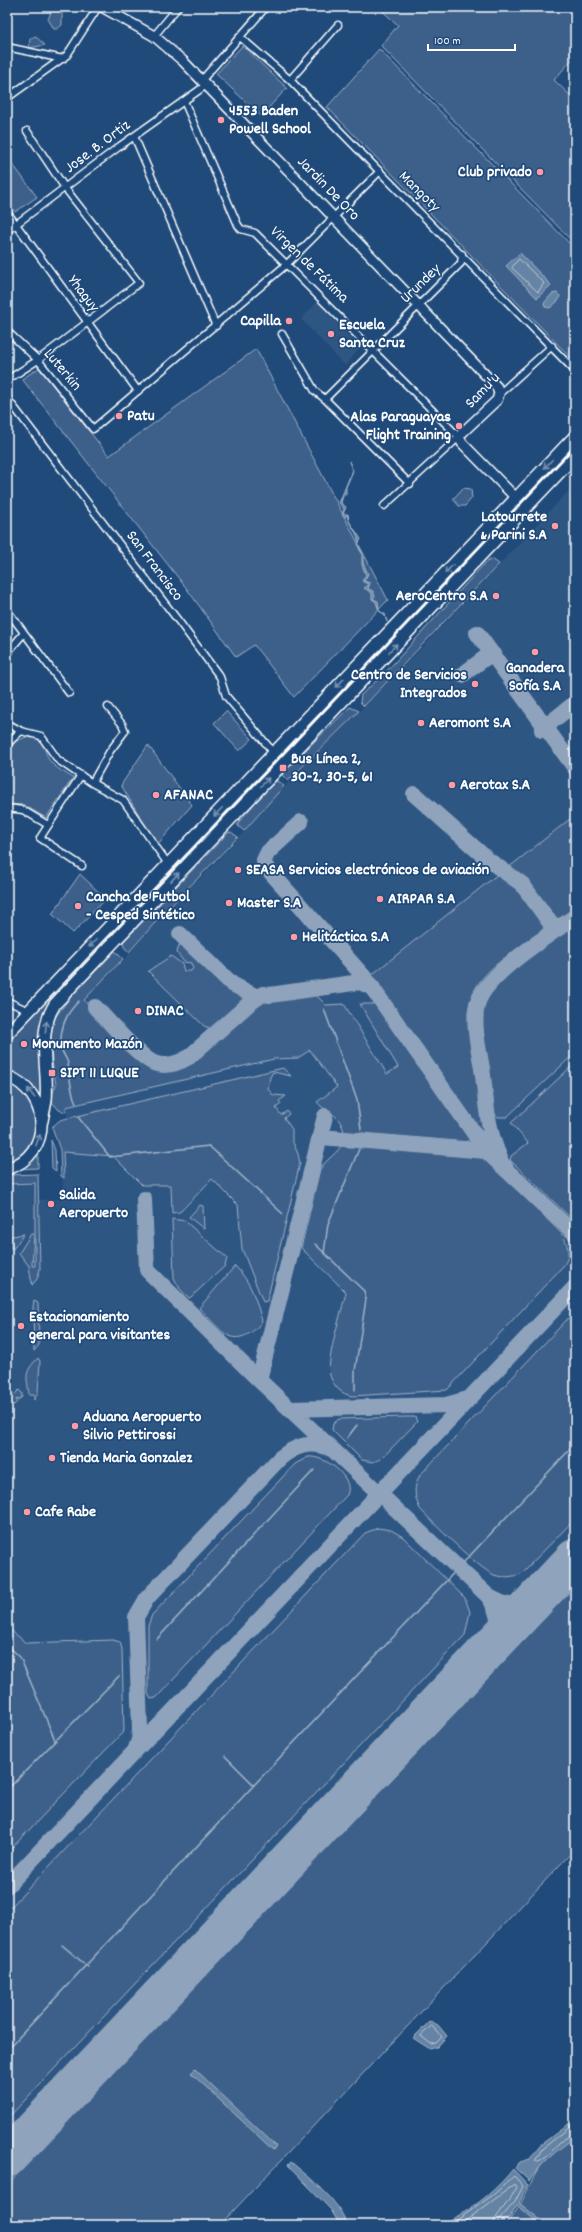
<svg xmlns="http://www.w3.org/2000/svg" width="582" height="2232" font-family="Dekko,sans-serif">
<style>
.built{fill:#2e5683}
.green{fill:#3c618b;stroke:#9eb0c5}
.water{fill:#6583a4;stroke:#a3b5c8}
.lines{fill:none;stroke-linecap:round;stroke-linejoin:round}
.shore{stroke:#c1cddb;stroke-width:1}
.stream{stroke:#a3b5c8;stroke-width:1.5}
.taxiway{stroke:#8fa4bc;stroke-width:16}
.runway{stroke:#8fa4bc;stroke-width:39}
.street-casing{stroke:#fff;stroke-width:9}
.secondary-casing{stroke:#fff;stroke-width:12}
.highway-casing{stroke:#fff;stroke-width:14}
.street{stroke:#1f4a7a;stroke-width:6}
.secondary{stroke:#1f4a7a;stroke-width:9}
.highway{stroke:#1f4a7a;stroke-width:11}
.oneway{stroke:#7992af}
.poi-dot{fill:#ff9aa2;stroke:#1f4a7a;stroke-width:1.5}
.labels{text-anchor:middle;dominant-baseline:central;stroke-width:3.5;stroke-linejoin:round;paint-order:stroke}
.poi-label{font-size:16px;font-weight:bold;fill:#fff;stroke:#1f4a7a;text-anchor:start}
.street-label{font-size:16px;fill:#fff;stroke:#1f4a7a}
</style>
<rect width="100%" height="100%" fill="#1f4a7a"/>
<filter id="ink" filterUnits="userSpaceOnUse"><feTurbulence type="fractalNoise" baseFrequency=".025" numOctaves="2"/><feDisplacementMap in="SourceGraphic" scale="8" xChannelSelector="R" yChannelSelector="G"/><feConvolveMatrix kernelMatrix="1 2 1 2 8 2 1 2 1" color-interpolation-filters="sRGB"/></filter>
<g filter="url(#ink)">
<path class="built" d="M 317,302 L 360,348 L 345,366 L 301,319 Z
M 575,484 L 575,1849 L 220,2225 L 7,2225 L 7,1184 L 38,1183 L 39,1200 L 63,1199 L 61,1120 L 67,1118 L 65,1089 L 81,1004 L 127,956 L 162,916 L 220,858 L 287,784 L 412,658 Z"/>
<path class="green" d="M 378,7 L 575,7 L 575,56 L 554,80 L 575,100 L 575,244 L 381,46 L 398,25 Z
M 55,10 L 62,13 L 62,25 L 57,29 L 54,29 L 48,19 L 51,12 Z
M 35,36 L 45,45 L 29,48 L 30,39 Z
M 242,46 L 287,88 L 261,116 L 216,74 Z
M 379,49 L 575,249 L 575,362 L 327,107 Z
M 9,159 L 37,197 L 15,212 L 7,201 L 7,160 Z
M 256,349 L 388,600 L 294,697 L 254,645 L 236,657 L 187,589 L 22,379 L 39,368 L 109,456 Z
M 575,441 L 575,451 L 478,548 L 478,546 Z
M 463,488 L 471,489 L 472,498 L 465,506 L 459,506 L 453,499 Z
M 467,558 L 468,561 L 47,1008 L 41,1024 L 41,1100 L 29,1084 L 7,1072 L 7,1039 Z
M 492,559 L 499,564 L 364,706 L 360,702 L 361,695 L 384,674 L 485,563 Z
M 350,707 L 359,711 L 288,781 L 282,775 L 284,771 Z
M 226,711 L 252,739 L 239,751 L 214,723 Z
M 26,737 C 47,737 42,749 50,761 C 55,768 66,773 73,778 L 46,818 L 24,805 L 7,804 L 7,753 L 16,741 Z
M 148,745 L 192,805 L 157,845 L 121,785 Z
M 277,781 L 284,786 L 244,831 L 238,826 L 238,823 L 272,783 Z
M 575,815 L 575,907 L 560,918 L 553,920 L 526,885 L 508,868 Z
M 231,832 L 238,837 L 162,915 L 129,952 L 124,947 L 123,942 L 228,833 Z
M 80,874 L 106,899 L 73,933 L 52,914 Z
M 498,874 C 511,882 559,917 539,934 C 510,955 469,975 468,1015 L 484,1127 L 484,1131 L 480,1133 L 475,1129 L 369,977 Z
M 575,922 L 575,1053 L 507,1117 L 498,1117 L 491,1111 L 489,1105 L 480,1014 C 485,977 545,944 575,922 Z
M 179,945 L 184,945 L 227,985 L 246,996 L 212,1029 L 204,1026 L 148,971 L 171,956 L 182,964 L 184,971 L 191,971 L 193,968 L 191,963 L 184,962 L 177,953 Z
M 115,951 L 123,959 L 84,1000 L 100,1020 L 150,1068 L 173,1069 L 194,1059 L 262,1001 L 315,994 L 326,1005 L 344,1004 L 387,1074 L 398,1067 L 360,1004 L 381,1004 L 471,1135 L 470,1140 L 465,1142 L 344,1132 C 339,1112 328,1115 317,1102 L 337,1087 L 310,1050 L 298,1058 L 274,1059 L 66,1107 L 66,1112 L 59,1110 L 52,1102 L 53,1092 L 56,1085 L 52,1062 L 50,1033 L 53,1020 L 69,999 Z
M 575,1063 L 575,1222 L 510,1160 L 511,1156 L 528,1143 L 511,1123 Z
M 283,1068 L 291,1076 L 273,1072 L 270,1077 L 268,1089 L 273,1095 L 286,1096 L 279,1101 L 281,1104 L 276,1108 L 281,1115 L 287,1111 L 289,1114 L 284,1118 L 292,1129 L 292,1140 L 298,1154 L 300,1163 L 267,1301 L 263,1302 L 242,1249 L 238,1205 L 212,1179 L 180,1212 L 172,1213 L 171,1185 L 142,1185 L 113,1156 L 63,1152 L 64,1178 L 61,1176 L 60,1150 L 52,1127 L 60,1120 Z
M 7,1080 L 22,1088 L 36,1109 L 37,1134 L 24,1156 L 7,1166 Z
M 51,1140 L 55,1150 L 56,1171 L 52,1168 Z
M 349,1141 L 479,1151 L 489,1159 L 501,1174 L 562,1234 C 568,1244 571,1255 564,1265 L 447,1390 L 352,1396 C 341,1394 333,1386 330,1375 C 326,1359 342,1311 346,1292 L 301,1248 L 320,1169 C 327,1158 338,1154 343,1142 Z
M 38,1149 L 38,1168 L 19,1169 Z
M 38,1174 L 40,1269 L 37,1279 L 32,1285 L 29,1266 L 19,1253 L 31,1234 L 34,1234 L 32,1266 L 35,1266 L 35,1183 L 7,1184 L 7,1175 Z
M 200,1205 L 203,1206 L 204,1229 L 189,1217 Z
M 172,1219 L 185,1221 L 227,1258 L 225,1266 L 191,1297 L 189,1298 L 180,1289 L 174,1278 Z
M 24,1234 L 13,1249 L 11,1248 L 11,1244 L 7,1243 L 7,1237 Z
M 235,1266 C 251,1282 256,1299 262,1321 C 257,1330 241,1342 229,1336 C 220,1332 207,1315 199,1308 Z
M 34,1301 L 38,1303 L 39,1345 L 34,1351 L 33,1307 Z
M 575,1311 L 575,1519 L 521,1574 C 512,1577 503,1578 494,1575 C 478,1568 433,1523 420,1509 C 414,1496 413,1487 420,1475 Z
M 38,1358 L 40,1361 L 38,1392 L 34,1400 L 34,1395 L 29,1395 C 27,1376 23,1373 38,1358 Z
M 19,1390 L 22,1393 L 22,1397 L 18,1400 L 16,1399 L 17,1402 L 14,1405 L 9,1400 Z
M 406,1417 L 415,1417 L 417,1422 L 381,1459 L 373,1462 L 362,1460 L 332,1430 L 333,1424 L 339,1419 Z
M 308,1457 C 324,1455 355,1477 347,1495 L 156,1698 L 151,1699 L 148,1694 L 148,1626 L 152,1615 L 295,1464 Z
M 378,1528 L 391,1530 L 403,1537 L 465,1598 L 470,1612 L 465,1635 L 7,2119 L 7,1911 L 365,1533 Z
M 575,1586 L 575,1849 L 220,2225 L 7,2225 L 7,2185 Z
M 7,1627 L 26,1643 L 113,1640 L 120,1642 L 122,1649 L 124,1731 L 7,1853 Z
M 575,2134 L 575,2225 L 504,2225 C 522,2209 525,2192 536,2173 C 546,2157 561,2146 575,2134 Z"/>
<path class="water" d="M 520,253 L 551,285 L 537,298 L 506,266 Z
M 557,293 L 560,296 L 559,300 L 550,308 L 545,307 L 544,303 L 552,294 Z
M 349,461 L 353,471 L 346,487 L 346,494 L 343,496 L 341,503 L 346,507 L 343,514 L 348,514 L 349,521 L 361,539 L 358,545 L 363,554 L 363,563 L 368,574 L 364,581 L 370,583 L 368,589 L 373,591 L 375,596 L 373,599 L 378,601 L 379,611 L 385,614 L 387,622 L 384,614 L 379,611 L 376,602 L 372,599 L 372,593 L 364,588 L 369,585 L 362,581 L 366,575 L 362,565 L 362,553 C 357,547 359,545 358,539 C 356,530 348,524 347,515 L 345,517 L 342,515 L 344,509 L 339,503 L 352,471 Z
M 430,2021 L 438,2025 L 447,2036 L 437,2047 L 430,2049 L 413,2038 Z
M 195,2069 L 276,2146 L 273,2150 L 191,2073 Z
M 575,2119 L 575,2137 C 557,2150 541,2163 529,2181 L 515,2168 L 520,2162 L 530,2159 L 539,2146 Z
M 291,2162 C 311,2179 339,2200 347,2225 L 340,2225 L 331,2210 L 288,2165 Z
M 513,2169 L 528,2185 L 519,2203 L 547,2225 L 539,2223 L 517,2206 L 510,2217 L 499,2225 L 438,2225 C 466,2215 495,2192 513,2169 Z"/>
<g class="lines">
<path class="shore" d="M 519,259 L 544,283 L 538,292 L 512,268 Z
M 432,2026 L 442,2037 L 436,2043 L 431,2044 L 421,2036 Z
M 575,2123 L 542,2149 L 535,2161 C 547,2163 560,2136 575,2134
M 450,2225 L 493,2195 L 514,2176 L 523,2186 L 515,2202 L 498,2221 L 498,2225
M 460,2225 L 515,2184 L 517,2187 C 513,2197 493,2220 492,2225"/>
<path class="stream" d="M 324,1009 L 357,1100 L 361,1129
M 76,1103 C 70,1091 70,1077 68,1064 C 67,1058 63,1055 62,1050 C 58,1031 66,1013 79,1001
M 78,1117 L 110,1157 L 209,1146 L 283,1214
M 315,1244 L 364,1291 L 366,1299 L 355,1371 L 355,1390
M 324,1253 L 328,1224 L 359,1149
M 347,1438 L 357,1425
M 157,1639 L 314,1470
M 7,1645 L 20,1657 L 55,1740
M 254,1785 L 575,1444
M 7,1790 L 119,1676
M 62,1945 L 88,1967
M 7,2050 L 254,1785 L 225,1756"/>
<path class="taxiway" d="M 477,633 L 575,768
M 462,675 L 489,655 L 495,656
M 543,728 L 542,730 L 548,730 L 550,723 L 575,703
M 414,794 L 487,859 L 522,884 L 551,924 L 561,927
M 301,822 L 268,852 L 264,860 L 265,866 L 366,979 L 476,1136 L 506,1168
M 180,934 L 232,984 L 257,997
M 95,1007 C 107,1019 142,1061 157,1064 C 169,1067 179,1063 189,1057 L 251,1002 L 263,994 L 270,995 L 360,982 L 373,988
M 325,1116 L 259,1380 L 488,1596
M 321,1137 L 486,1151 L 575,1234
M 500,1158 C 488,1133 486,1103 483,1075 C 480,1053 472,1027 477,1005 C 484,975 549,935 575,917
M 144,1199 L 147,1270 L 259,1380
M 290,1409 L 446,1405 L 468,1399
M 491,1647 C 502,1629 500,1613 488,1596 C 503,1605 519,1611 536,1600
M 135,1751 L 139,1740 L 140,1729 L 136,1617 L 147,1598 L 280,1458 C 296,1445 312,1440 331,1449
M 7,1886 L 575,1287"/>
<path class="runway" d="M 7,2158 L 575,1558"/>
<g class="street-casing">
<path id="street" d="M 154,36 L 178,7
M 240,37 L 290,80 L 575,371
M 7,47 L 63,59
M 290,80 L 338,25
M 201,81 L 266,7
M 7,98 L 67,55 L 98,7
M 184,101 L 238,225 L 241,229 L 255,233 L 459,437 L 384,506
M 134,136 L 216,326
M 7,212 L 138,391
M 7,231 L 120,146 L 205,86
M 7,331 L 38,360 L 93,429 L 287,264 L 380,171
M 282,334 L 315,391 L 325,399 L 410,484
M 7,380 L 38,360 L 139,283 L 65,188 L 27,131
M 499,394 L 552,346
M 7,398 L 180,623 L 220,677 L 226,696 L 274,753
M 325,399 L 461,263 L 462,254
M 7,610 L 69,693
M 7,653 L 24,633
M 7,723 L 21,731 L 41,736 L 58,760 L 92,783 L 123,800 L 168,864
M 7,744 L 21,731
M 81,775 L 40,838 L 82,866
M 92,783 L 110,751 L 125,731 L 122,724 L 108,707
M 7,808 L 23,810 L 48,825
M 7,1001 L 29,1011"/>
</g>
<g class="secondary-casing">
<path id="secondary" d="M 102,7 L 154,36 L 183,61 L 497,387 L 499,394 L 497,400 L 463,432 L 459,437 L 462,443 L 516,498"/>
</g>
<g class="highway-casing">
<path id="highway" d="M 7,1034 L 575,436
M 7,1076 C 51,1093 54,1154 7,1169
M 42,1121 C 43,1114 45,1107 46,1100 C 49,1068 36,1033 55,1004 L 575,456"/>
</g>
<use href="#street" class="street"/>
<use href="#secondary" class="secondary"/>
<use href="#highway" class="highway"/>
</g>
<defs><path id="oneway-shaft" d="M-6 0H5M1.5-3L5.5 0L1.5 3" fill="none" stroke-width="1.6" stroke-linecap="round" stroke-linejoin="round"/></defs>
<g class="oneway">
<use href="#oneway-shaft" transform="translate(548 464) rotate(134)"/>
<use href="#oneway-shaft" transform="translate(449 569) rotate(133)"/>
<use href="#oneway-shaft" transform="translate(393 648) rotate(-46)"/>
<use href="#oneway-shaft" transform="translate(340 683) rotate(133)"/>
<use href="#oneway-shaft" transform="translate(265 782) rotate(-46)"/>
<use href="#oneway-shaft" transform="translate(218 812) rotate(134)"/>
<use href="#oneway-shaft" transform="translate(175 877) rotate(-47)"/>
<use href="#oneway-shaft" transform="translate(93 943) rotate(134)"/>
<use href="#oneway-shaft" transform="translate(46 1027) rotate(-83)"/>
<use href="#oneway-shaft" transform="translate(31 1093) rotate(-127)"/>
<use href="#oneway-shaft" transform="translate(38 1140) rotate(-69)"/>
</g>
</g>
<g class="poi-dot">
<circle cx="221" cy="120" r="4"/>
<circle cx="540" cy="172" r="4"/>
<circle cx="289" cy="321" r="4"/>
<circle cx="331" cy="334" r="4"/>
<circle cx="119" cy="416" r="4"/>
<circle cx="459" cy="426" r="4"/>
<circle cx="555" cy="526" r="4"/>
<circle cx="496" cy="596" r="4"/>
<circle cx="535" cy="652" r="4"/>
<circle cx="475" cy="684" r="4"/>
<circle cx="421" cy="723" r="4"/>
<rect x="279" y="764" width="8" height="8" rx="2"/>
<circle cx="452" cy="785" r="4"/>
<circle cx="156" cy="795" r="4"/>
<circle cx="238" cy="870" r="4"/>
<circle cx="380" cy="899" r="4"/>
<circle cx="229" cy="903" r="4"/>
<circle cx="78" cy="906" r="4"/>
<circle cx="294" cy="937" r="4"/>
<circle cx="138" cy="1011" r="4"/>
<circle cx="24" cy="1044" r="4"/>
<rect x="48" y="1069" width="8" height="8" rx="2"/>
<circle cx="51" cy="1204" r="4"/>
<circle cx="21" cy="1326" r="4"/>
<circle cx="75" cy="1426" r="4"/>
<circle cx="52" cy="1458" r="4"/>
<circle cx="27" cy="1512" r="4"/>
</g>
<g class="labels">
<g class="poi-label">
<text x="229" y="111">4553 Baden<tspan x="229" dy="18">Powell School</tspan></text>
<text x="532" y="172" text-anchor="end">Club privado</text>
<text x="281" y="321" text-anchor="end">Capilla</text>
<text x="339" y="325">Escuela<tspan x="339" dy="18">Santa Cruz</tspan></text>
<text x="127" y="416">Patu</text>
<text x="451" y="417" text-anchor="end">Alas Paraguayas<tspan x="451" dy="18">Flight Training</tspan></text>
<text x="547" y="517" text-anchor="end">Latourrete<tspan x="547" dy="18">&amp; Parini S.A</tspan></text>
<text x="488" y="596" text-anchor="end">AeroCentro S.A</text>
<text x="535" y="668" text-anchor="middle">Ganadera<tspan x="535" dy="18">Sofía S.A</tspan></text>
<text x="467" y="675" text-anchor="end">Centro de Servicios<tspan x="467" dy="18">Integrados</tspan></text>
<text x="429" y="723">Aeromont S.A</text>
<text x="291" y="759">Bus Línea 2,<tspan x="291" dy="18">30-2, 30-5, 61</tspan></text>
<text x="460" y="785">Aerotax S.A</text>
<text x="164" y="795">AFANAC</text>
<text x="246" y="870">SEASA Servicios electrónicos de aviación</text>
<text x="86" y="897">Cancha de Futbol<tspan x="86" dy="18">- Cesped Sintético</tspan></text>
<text x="388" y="899">AIRPAR S.A</text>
<text x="237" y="903">Master S.A</text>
<text x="302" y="937">Helitáctica S.A</text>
<text x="146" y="1011">DINAC</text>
<text x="32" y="1044">Monumento Mazón</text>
<text x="60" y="1073">SIPT 11 LUQUE</text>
<text x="59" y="1195">Salida<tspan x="59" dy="18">Aeropuerto</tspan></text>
<text x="29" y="1317">Estacionamiento<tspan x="29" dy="18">general para visitantes</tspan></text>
<text x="83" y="1417">Aduana Aeropuerto<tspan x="83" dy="18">Silvio Pettirossi</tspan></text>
<text x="60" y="1458">Tienda Maria Gonzalez</text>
<text x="35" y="1512">Cafe Rabe</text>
</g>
<g class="street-label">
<text transform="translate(98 147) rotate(-37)">Jose. B. Ortiz</text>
<text transform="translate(328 189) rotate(46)">Jardin De Oro</text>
<text transform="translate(419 192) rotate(45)">Mangoty</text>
<text transform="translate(309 265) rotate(44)">Virgen de Fátima</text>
<text transform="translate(421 284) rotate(-44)">Urundey</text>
<text transform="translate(83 294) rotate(53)">Yhaguy</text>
<text transform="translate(62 370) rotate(50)">Luterkin</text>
<text transform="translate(483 391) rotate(-46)">Samu'u</text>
<text transform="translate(154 566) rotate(53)">San Francisco</text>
</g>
</g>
<rect width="582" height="2232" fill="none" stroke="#1f4a7a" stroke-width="24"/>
<rect x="12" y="12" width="558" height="2208" fill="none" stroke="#fff" stroke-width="1.5" filter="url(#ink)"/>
<path d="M428 44v6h87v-6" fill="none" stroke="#ffffff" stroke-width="2"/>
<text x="434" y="44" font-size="12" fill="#ffffff" stroke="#1f4a7a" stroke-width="3" paint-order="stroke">100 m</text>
</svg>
